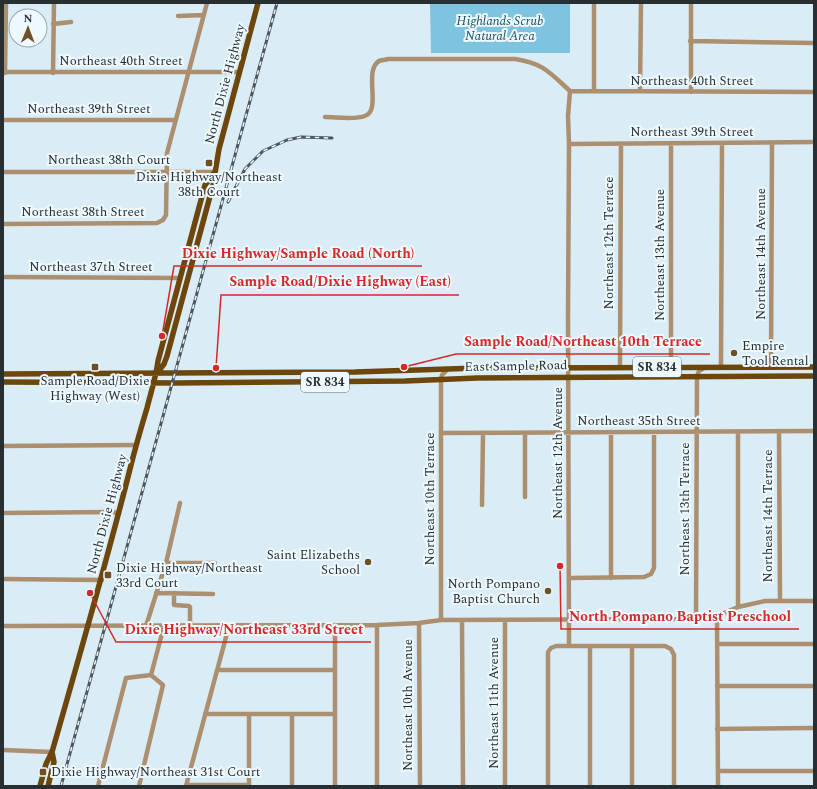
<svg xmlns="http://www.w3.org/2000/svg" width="817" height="789" font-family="Spectral,serif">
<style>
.green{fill:#7ec3df}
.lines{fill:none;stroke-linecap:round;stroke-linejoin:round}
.minor{stroke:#ab8f6e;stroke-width:4.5}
.major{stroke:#6d460b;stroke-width:5.5}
.rail-casing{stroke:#4c565b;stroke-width:3}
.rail{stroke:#edf9fe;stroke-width:1.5;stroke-dasharray:4.5;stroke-linecap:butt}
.poi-dot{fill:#6f4f25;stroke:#edf9fe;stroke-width:1.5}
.labels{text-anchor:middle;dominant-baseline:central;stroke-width:4;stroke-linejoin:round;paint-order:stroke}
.shield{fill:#edf9fe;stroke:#636c70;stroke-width:1}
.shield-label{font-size:12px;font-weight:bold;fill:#282f33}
.park-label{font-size:13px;font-style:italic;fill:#184d60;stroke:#edf9fe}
.street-label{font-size:13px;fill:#282f33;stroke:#edf9fe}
.poi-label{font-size:13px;fill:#282f33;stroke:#edf9fe;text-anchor:start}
.leader{fill:none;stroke:#d62828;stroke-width:1.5}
.callout-dot{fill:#d62828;stroke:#edf9fe;stroke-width:1.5}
.callout-label{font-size:14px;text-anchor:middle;font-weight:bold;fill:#d62828;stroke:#edf9fe;stroke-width:4;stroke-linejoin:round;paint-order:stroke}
</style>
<rect width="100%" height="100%" fill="#daedf6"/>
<path class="green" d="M 430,3 L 570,3 L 570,53 L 431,53 Z"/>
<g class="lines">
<path class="minor" d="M 691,3 L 691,92
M 178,16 L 204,15
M 53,24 L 71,22
M 690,41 L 814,43
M 3,72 L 240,72
M 5,73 L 6,3
M 53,73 L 54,3
M 570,91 L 814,92
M 594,91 L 594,3
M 640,91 L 641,3
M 325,117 C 336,117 355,120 365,116 C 382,110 363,71 379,61 C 381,60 385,60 388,59 L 515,59 C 543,63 550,73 570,91
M 3,120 L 176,120
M 569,144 L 814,142
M 3,172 L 215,172
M 3,224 L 157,223 L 163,220 L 166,215 L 167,153 L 207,3
M 3,277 L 180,278
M 771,366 L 772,143
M 620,367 L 621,144
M 721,367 L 722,143
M 662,376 L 668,372 L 671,367 L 671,143
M 779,431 L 780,601
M 738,432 L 738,607
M 441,433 L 814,431
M 3,446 L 136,445
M 525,497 L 525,433
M 482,505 L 483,433
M 3,513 L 110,512 L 119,513
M 166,563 L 215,563
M 570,578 L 644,577 L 651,574 L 654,568 L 654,432
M 611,578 L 611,432
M 3,579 L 102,580
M 156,593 L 213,594
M 174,593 L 174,605 L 189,606 L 190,607 L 190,626
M 717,616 L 718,786
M 696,619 L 697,376 L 699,371 L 704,368
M 441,620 L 441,379 L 442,375 L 448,369
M 462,620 L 463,786
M 505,620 L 505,786
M 419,623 L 420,786
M 377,625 L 377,786
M 3,626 L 377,625 L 419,623 L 441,620 L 696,619 L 717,616 L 738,607 L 765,601 L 814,601
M 146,626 L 166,563 L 180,503
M 717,644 L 814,644
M 569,646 L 568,316 L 569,144 L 568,116 L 570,91
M 590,646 L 590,786
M 632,646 L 632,786
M 218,670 L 335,670
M 151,675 L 164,626
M 717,686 L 814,686
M 205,714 L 335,714
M 249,714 L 249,786
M 292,714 L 292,786
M 717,729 L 814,728
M 3,750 L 52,752
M 718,771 L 814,771
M 186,785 L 249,785
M 98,786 L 126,678 L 151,675 L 163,685 L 139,786
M 186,786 L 229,626
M 335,786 L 335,625
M 548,786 L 548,652 L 551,648 L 556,646 L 665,646 L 671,649 L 674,655 L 674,786"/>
<path class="major" d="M 157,373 L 164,364 L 167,356 L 213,185 L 219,149 L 258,3
M 3,374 L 355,372 L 479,368 L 814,367
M 3,382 L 175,383 L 405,381 L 477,378 L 814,376
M 40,786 L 46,764 L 52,752 C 79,658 106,564 130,469 C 135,449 141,428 147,408 C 151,392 156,377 158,361 L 205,185 L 215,172
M 48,786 L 54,762 L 52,752"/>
<g class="rail-casing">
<path id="rail" d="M 228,202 L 245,169 L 263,151 L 287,140 L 301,137 L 332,138
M 61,786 L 277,3"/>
</g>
<use href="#rail" class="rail"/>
</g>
<g class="poi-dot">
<rect x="205" y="159" width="8" height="8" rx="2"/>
<circle cx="734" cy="353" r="4"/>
<rect x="91" y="363" width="8" height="8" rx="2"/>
<circle cx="368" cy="562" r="4"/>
<rect x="104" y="571" width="8" height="8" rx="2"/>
<circle cx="548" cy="591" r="4"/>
<rect x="39" y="768" width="8" height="8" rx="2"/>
</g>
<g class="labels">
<g class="shield">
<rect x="633" y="357" width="48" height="20" rx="3"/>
<rect x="301" y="372" width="48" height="20" rx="3"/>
</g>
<g class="shield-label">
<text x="657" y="367">SR 834</text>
<text x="325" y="382">SR 834</text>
</g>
<g class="park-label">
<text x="500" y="21">Highlands Scrub<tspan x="500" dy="15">Natural Area</tspan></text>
</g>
<g class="street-label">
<text x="121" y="61">Northeast 40th Street</text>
<text x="692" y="81">Northeast 40th Street</text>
<text transform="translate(225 84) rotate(-75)">North Dixie Highway</text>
<text x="89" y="109">Northeast 39th Street</text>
<text x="692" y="132">Northeast 39th Street</text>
<text x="109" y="160">Northeast 38th Court</text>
<text x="83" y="212">Northeast 38th Street</text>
<text transform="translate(609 243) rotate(-90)">Northeast 12th Terrace</text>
<text transform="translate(761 254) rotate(-90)">Northeast 14th Avenue</text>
<text transform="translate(660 255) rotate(-90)">Northeast 13th Avenue</text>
<text x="91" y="267">Northeast 37th Street</text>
<text transform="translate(516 366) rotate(-1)">East Sample Road</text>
<text x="639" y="421">Northeast 35th Street</text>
<text transform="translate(558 453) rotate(-90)">Northeast 12th Avenue</text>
<text transform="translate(430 499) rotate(-90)">Northeast 10th Terrace</text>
<text transform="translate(685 509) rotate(-90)">Northeast 13th Terrace</text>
<text transform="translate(107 514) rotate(-75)">North Dixie Highway</text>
<text transform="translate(768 516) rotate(-90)">Northeast 14th Terrace</text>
<text transform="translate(494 703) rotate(-90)">Northeast 11th Avenue</text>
<text transform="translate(408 705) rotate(-90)">Northeast 10th Avenue</text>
</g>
<g class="poi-label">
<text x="209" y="177" text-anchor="middle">Dixie Highway/Northeast<tspan x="209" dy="15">38th Court</tspan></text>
<text x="742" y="346">Empire<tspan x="742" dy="15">Tool Rental</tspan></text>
<text x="95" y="381" text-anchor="middle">Sample Road/Dixie<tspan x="95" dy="15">Highway (West)</tspan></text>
<text x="360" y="555" text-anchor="end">Saint Elizabeths<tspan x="360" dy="15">School</tspan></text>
<text x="116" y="568">Dixie Highway/Northeast<tspan x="116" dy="15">33rd Court</tspan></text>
<text x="540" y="584" text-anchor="end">North Pompano<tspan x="540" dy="15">Baptist Church</tspan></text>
<text x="51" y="772">Dixie Highway/Northeast 31st Court</text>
</g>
</g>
<path class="leader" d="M162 336L174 266H422M216 368L221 295H459M404 367L456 354H710M560 566L561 629H799M90 593L116 642H371"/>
<g class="callout-dot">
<circle cx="162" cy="336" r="4"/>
<circle cx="216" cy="368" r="4"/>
<circle cx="404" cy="367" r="4"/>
<circle cx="560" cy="566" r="4"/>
<circle cx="90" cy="593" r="4"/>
</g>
<g class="callout-label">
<text x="298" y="258">Dixie Highway/Sample Road (North)</text>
<text x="340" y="286">Sample Road/Dixie Highway (East)</text>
<text x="583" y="346">Sample Road/Northeast 10th Terrace</text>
<text x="680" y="621">North Pompano Baptist Preschool</text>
<text x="244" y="634">Dixie Highway/Northeast 33rd Street</text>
</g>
<rect width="817" height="789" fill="none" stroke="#282f33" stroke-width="8"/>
<g transform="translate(28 28) rotate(1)"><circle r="19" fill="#edf9fe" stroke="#9ea8ad"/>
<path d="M0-3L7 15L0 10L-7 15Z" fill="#6f4f25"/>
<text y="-6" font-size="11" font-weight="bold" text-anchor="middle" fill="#282f33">N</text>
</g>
</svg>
